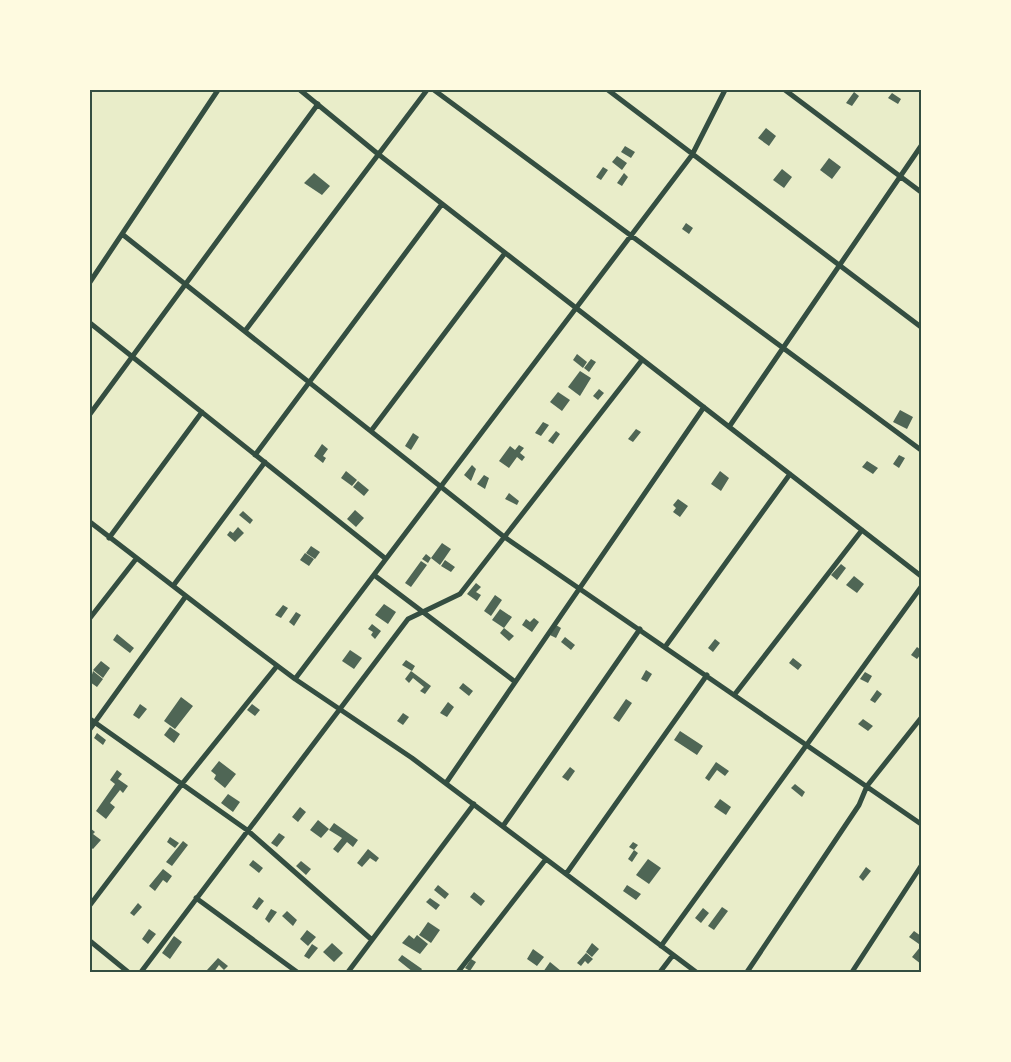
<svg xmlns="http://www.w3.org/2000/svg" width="1011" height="1062" font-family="Quicksand,sans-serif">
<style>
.building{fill:#4f6655}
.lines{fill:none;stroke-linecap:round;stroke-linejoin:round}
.minor{stroke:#344e41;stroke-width:5}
.neatline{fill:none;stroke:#344e41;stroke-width:2}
</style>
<rect width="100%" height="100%" fill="#e9edc9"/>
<path class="building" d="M 854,92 L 859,96 L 852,106 L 846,103 Z
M 892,93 L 901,99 L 898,104 L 888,98 Z
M 766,128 L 776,136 L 769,146 L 758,138 Z
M 625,146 L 635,152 L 631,158 L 621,152 Z
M 617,156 L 627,163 L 622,170 L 612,162 Z
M 829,158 L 841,167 L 832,179 L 820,170 Z
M 603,167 L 608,170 L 601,180 L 596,177 Z
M 782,169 L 792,177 L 784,188 L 773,180 Z
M 314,173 L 330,186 L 322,195 L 304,183 Z
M 624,173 L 628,177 L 622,186 L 617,183 Z
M 686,223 L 693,228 L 689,234 L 682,229 Z
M 577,354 L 587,362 L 583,368 L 573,360 Z
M 591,359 L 596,362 L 589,372 L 584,368 Z
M 580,371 L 591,378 L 580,396 L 568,387 Z
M 599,389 L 604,393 L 598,400 L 593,396 Z
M 558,392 L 570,400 L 562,411 L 550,402 Z
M 900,410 L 913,417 L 907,429 L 893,422 Z
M 543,422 L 549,425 L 541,436 L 535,433 Z
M 636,429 L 641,432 L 633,442 L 628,439 Z
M 556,431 L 560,434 L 553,444 L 548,441 Z
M 413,433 L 419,437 L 411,450 L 405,446 Z
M 322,444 L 328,449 L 323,456 L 326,458 L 323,463 L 314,456 Z
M 519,445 L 524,448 L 520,453 L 525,457 L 522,461 L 517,457 L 509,468 L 499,461 L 510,446 L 515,450 Z
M 899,455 L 905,458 L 899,468 L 893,464 Z
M 867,461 L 878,468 L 873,474 L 862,467 Z
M 472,465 L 476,469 L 471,481 L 464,475 Z
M 346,471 L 357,480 L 352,486 L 341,478 Z
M 720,471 L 729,478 L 721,491 L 711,484 Z
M 484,475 L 489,478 L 485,489 L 477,484 Z
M 358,481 L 369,490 L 364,496 L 353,487 Z
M 509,493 L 519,501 L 517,505 L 505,499 Z
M 678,499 L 688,506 L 680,517 L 673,512 L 676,508 L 673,505 Z
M 355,510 L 364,518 L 356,527 L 347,519 Z
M 243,511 L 253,520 L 250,524 L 239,515 Z
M 238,527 L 244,533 L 235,542 L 227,535 L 230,531 L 233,533 Z
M 442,543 L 451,549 L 440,565 L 431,558 L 428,563 L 422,559 L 426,554 L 431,558 Z
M 311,546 L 320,552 L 315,559 L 306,553 Z
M 305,553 L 314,559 L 309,566 L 300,560 Z
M 445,560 L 455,567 L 451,572 L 441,566 Z
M 421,561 L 427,565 L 411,587 L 405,583 Z
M 841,564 L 846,568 L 837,580 L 831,575 Z
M 854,576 L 864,584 L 857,593 L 846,585 Z
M 476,583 L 481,587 L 476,592 L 481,595 L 477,601 L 467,594 Z
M 495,595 L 502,600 L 491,616 L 484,611 Z
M 384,604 L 396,612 L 388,624 L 375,615 Z
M 283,605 L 288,608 L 281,618 L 275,615 Z
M 500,609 L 512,617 L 504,628 L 492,620 Z
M 296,612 L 301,615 L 294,626 L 289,622 Z
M 534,618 L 539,622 L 532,632 L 522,625 L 526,619 L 530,622 Z
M 372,624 L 381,631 L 375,639 L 371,635 L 373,632 L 368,629 Z
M 556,625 L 561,628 L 556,638 L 550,635 Z
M 504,628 L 514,636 L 509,641 L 500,633 Z
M 117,634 L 134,648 L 130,653 L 113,640 Z
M 565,637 L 575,645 L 571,650 L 561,642 Z
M 715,639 L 720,643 L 713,652 L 708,648 Z
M 917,647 L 921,650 L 921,654 L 917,659 L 911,655 Z
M 350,650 L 362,658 L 354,669 L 342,661 Z
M 793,658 L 802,665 L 798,670 L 789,663 Z
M 406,660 L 415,666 L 412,671 L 402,665 Z
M 101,661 L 110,668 L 103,678 L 93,670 Z
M 646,670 L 652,674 L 647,682 L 641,679 Z
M 93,671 L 103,679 L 97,687 L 90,682 Z
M 411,671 L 431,686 L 425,694 L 420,691 L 424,687 L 413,678 L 409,683 L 405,679 Z
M 865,672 L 872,676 L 868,683 L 860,679 Z
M 463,683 L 473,691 L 469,696 L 459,688 Z
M 877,690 L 882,694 L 875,703 L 870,700 Z
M 181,697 L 193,706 L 175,729 L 164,721 Z
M 626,699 L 632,703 L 619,722 L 613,718 Z
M 448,702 L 454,707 L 447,717 L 440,713 Z
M 140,704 L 147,709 L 139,719 L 133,715 Z
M 252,704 L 260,710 L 255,716 L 247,710 Z
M 403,713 L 409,717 L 403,725 L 397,721 Z
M 863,719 L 873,726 L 868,731 L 858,724 Z
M 170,727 L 180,734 L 174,743 L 164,735 Z
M 680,731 L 703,746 L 697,755 L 674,740 Z
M 97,733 L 106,740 L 103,745 L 94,738 Z
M 219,761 L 236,774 L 225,788 L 214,779 L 216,775 L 211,771 Z
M 716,762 L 729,771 L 725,776 L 717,770 L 709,781 L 705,778 Z
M 570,767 L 575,771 L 568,781 L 562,777 Z
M 117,770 L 122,774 L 118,779 L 128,786 L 123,793 L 120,790 L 110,803 L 115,807 L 106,819 L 96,811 L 115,784 L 110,780 Z
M 795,784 L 805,792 L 802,797 L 791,788 Z
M 228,794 L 240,802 L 233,812 L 221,803 Z
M 720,799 L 731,807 L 726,815 L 714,807 Z
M 300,807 L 306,812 L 298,822 L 292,817 Z
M 318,820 L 329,829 L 321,838 L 310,830 Z
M 334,823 L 358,840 L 353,847 L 347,842 L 338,853 L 333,849 L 342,838 L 329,830 Z
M 90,828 L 95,832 L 93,834 L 101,840 L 93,849 L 90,847 Z
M 279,833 L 285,837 L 277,847 L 271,843 Z
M 170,837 L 179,843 L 175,848 L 167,842 Z
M 183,841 L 188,845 L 172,866 L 166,862 Z
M 633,842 L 638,845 L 634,850 L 638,853 L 632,862 L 628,859 L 634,850 L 629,847 Z
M 368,849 L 379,858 L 376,862 L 370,858 L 362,867 L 357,863 Z
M 648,859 L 661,868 L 649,884 L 636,875 Z
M 253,860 L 263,868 L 259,873 L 249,865 Z
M 301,861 L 311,869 L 306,875 L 296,866 Z
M 866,867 L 871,871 L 863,881 L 859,877 Z
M 163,869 L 172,876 L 167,883 L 163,880 L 155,891 L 149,886 Z
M 438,885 L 449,894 L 445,899 L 434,890 Z
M 627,885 L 641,894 L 636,900 L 623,891 Z
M 474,892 L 485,901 L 481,906 L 470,897 Z
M 259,897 L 264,901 L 257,910 L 252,907 Z
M 430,898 L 440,905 L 436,910 L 426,902 Z
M 138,903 L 142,907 L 134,916 L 130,913 Z
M 722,907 L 728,911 L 714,930 L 708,926 Z
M 703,908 L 709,913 L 701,923 L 695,918 Z
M 271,909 L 277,912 L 269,923 L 265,919 Z
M 287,911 L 297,920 L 293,926 L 282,916 Z
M 428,922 L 440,930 L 431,943 L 419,935 Z
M 149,929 L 156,934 L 148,944 L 142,939 Z
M 307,930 L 316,937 L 308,946 L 300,939 Z
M 914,931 L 921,936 L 919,944 L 909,937 Z
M 409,935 L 414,939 L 417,935 L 428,944 L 420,954 L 402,943 Z
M 174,936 L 182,942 L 170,959 L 162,953 Z
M 332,943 L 343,953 L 334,962 L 323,952 Z
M 592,943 L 599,949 L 592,957 L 586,952 Z
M 312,944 L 318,948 L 309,959 L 304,956 Z
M 921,946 L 921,964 L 912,957 Z
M 533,949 L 544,957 L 537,966 L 527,959 Z
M 586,953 L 593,959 L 588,964 L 585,961 L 581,966 L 577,963 Z
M 402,955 L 422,969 L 420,972 L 413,972 L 398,960 Z
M 218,958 L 228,966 L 224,970 L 219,965 L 214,972 L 210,972 L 207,970 Z
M 471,959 L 476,962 L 470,971 L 465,968 Z
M 550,962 L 561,971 L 561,972 L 543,972 Z"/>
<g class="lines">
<path class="minor" d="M 300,90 L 378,154 L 921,576
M 434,90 L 921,450
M 608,90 L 921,327
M 785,90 L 921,192
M 122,234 L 503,536 L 921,824
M 90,282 L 218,90
M 90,323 L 386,559
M 245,331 L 427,90
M 90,414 L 318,104
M 729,427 L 921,146
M 371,431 L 505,253
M 255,455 L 442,204
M 90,522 L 247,643 L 295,679 L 412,758 L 696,972
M 109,538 L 202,412
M 374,575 L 514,681
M 173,586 L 265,462
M 90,618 L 136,559
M 665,647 L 790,474
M 295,679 L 692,155 L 725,90
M 735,694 L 862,530
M 90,719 L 247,830 L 372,940
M 90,729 L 186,596
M 446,783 L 704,407
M 503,826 L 640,629
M 566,874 L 707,675
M 196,898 L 297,972
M 90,905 L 182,784 L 277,666
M 90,941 L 128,972
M 661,946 L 921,587
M 141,972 L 408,619 L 460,594 L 642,360
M 348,972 L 474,804
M 458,972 L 546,859
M 660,972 L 673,955
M 747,972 L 859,805 L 867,786 L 921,718
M 852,972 L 921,866"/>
</g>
<rect width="1011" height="1062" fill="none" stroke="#fefae0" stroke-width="182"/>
<rect x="91" y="91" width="829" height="880" class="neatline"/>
</svg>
